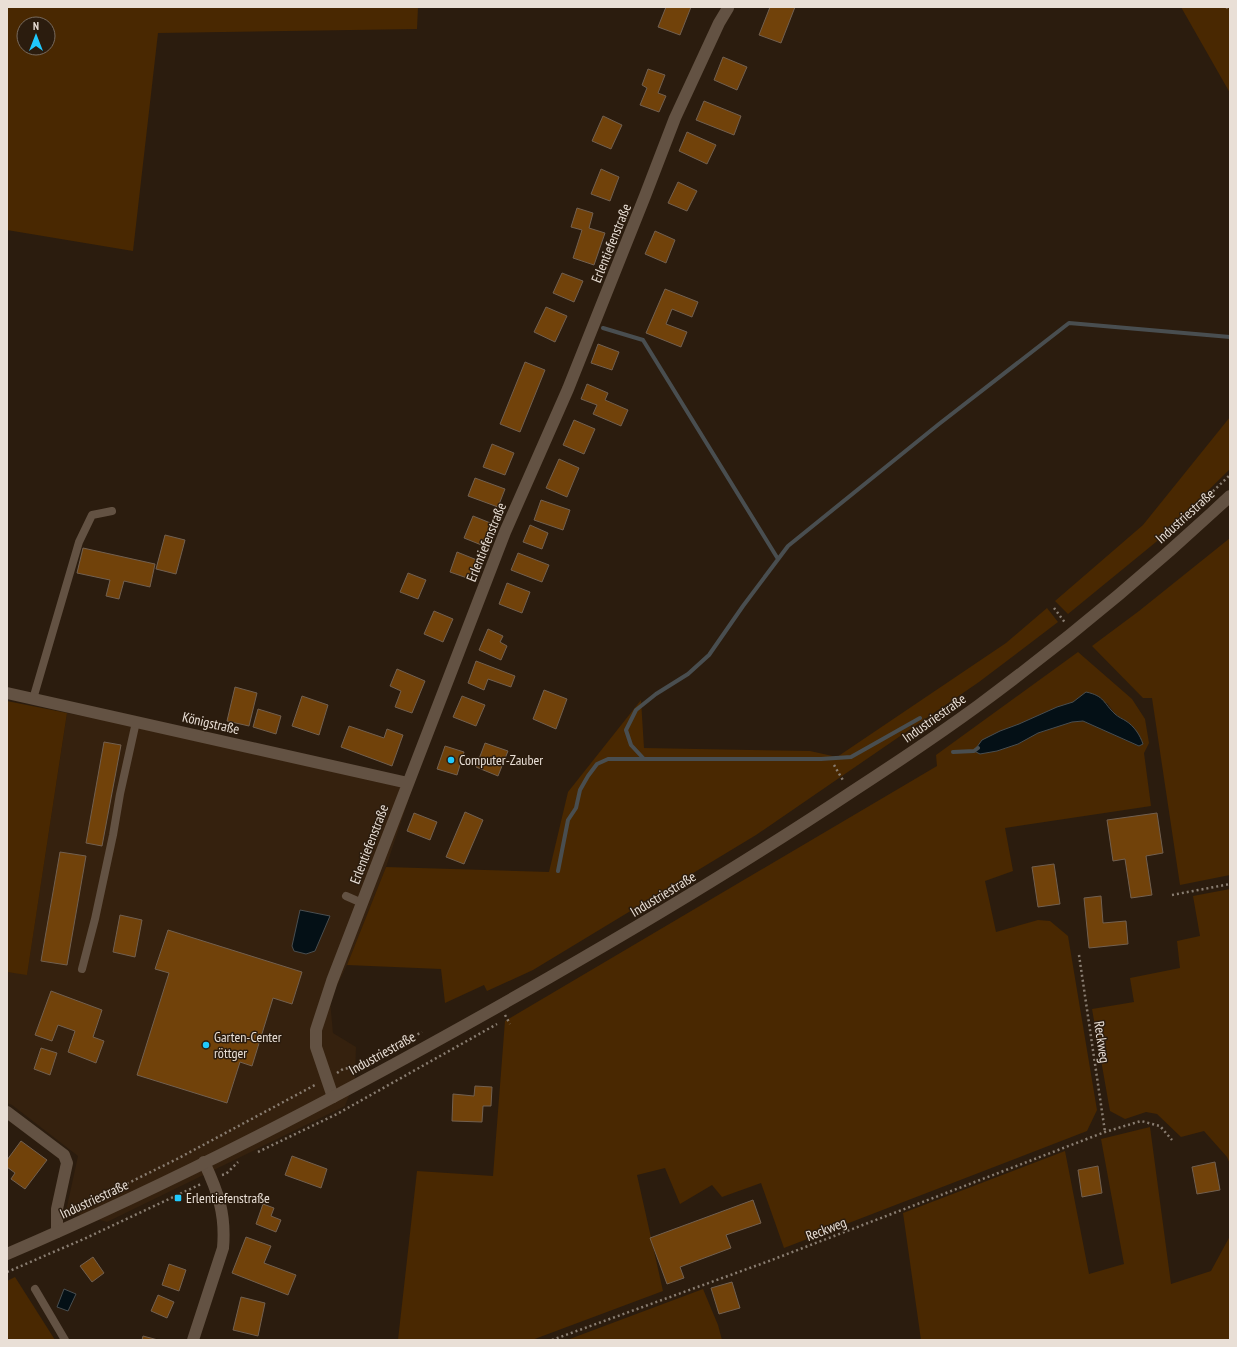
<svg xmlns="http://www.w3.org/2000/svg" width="1237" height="1347" font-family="'PT Sans Narrow',sans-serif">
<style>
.built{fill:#35210e}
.green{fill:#492801;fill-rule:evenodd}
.water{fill:#041016;stroke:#494e50}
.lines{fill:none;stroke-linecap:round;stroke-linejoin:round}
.stream{stroke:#494e50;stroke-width:4}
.building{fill:#71420a;stroke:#726050}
.path{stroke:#897d71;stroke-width:2.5;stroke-dasharray:2 3;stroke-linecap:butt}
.service{stroke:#635243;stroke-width:8}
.minor{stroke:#635243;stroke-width:12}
.tertiary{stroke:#635243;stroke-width:12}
.poi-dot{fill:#20c9fd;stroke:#2b1c0e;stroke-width:1.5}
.labels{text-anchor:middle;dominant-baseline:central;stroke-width:3;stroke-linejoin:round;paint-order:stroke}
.street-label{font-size:14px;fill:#e9dfd6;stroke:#2b1c0e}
.poi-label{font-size:14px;fill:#e9dfd6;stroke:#2b1c0e;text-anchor:start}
</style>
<rect width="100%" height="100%" fill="#2b1c0e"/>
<path class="built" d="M 67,713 L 163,731 L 412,789 L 386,867 L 347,965 L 330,1000 L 333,1033 L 356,1047 L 355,1080 L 345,1106 L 107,1222 L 66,1211 L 78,1156 L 12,1105 L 7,1103 L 7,972 L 27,974 Z"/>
<path class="green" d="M 7,7 L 418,7 L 417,29 L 158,33 L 133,251 L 7,230 ZM 24,24 L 48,24 L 48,48 L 24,48 Z
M 1181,7 L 1230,7 L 1230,93 Z
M 1230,417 L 1230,469 L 1156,542 L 1068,614 L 1055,601 L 1143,525 Z
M 1230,538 L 1230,875 L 1180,885 L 1152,698 L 1143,698 L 1092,646 L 1139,611 Z
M 1047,608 L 1058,622 L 979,682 L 756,835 L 533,970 L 487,991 L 484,985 L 445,1003 L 441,969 L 347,965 L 386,867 L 549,872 L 568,792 L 641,700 L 644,748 L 810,751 L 837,757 L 1006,643 Z
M 1078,652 L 1132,699 L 1145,719 L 1149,743 L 1144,753 L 1151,806 L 1005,828 L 1013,871 L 985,881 L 996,932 L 1038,920 L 1050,921 L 1068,936 L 1097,1110 L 1087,1131 L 784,1248 L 761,1183 L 722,1197 L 712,1185 L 680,1204 L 665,1168 L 637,1175 L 663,1291 L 532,1340 L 398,1340 L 417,1171 L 493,1176 L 505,1021 L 937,766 L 936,755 ZM 1073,702 L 1107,703 L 1116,715 L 1128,722 L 1143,744 L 1138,746 L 1083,721 L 1072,722 L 1038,733 L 1018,744 L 1019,724 L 1057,707 Z
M 7,701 L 67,713 L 27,975 L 7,972 Z
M 1230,889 L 1230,1164 L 1227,1157 L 1204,1131 L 1181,1137 L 1157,1114 L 1146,1112 L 1125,1119 L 1110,1111 L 1092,1009 L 1134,1002 L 1130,978 L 1180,968 L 1177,941 L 1200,936 L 1193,896 Z
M 1150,1127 L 1171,1284 L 1211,1271 L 1230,1236 L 1230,1340 L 921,1340 L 903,1213 L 1065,1151 L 1089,1274 L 1124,1264 L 1101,1139 Z
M 15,1277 L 55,1340 L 7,1340 L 7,1281 Z
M 703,1289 L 718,1325 L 722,1340 L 567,1340 Z"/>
<path class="water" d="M 1086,692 C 1105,696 1103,703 1115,714 C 1118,717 1123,719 1126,721 C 1134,726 1140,735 1143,744 L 1139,746 L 1083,721 L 1072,722 L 1038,733 L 1018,744 L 997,751 L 980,754 L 974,751 L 982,740 L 1000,731 L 1019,724 L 1057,707 L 1073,702 Z
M 300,910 L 330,916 L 315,951 L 306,954 L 294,951 L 292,946 Z
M 64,1289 L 76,1294 L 68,1311 L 57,1307 Z"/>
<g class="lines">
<path class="stream" d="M 603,328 L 643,340 L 778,559
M 953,752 L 974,751 L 978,748
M 644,759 L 631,745 L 626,730 L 636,710 L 656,694 L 688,674 L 709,655 L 743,606 L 788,546 L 939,424 L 1069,323 L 1230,337
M 558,871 L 568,820 L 576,808 L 580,790 L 588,776 L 597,764 L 608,759 L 821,759 L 851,757 L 920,718"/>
</g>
<path class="building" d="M 666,7 L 691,7 L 680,35 L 658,27 Z
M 770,7 L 795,7 L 781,43 L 759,35 Z
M 723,57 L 747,67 L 737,90 L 714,80 Z
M 648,69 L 665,75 L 658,93 L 666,96 L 659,112 L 640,105 L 647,88 L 642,85 Z
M 704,101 L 741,116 L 734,135 L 696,120 Z
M 603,116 L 622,125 L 611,149 L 592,141 Z
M 687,132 L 716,145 L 707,164 L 679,151 Z
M 601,169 L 619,177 L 610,201 L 591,194 Z
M 678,182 L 697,191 L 687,211 L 668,203 Z
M 577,208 L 593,213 L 589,228 L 605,233 L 594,265 L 573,258 L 582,230 L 571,227 Z
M 655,231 L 675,240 L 666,263 L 645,254 Z
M 562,273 L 583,281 L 574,302 L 553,293 Z
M 665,289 L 698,302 L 692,317 L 672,309 L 666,324 L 687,332 L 681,347 L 646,333 Z
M 546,307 L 567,316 L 555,342 L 534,332 Z
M 598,344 L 619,352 L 612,370 L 591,363 Z
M 525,362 L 545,370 L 520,432 L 500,424 Z
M 587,384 L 608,393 L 605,400 L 628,410 L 621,426 L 593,414 L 597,405 L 581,399 Z
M 574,420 L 595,429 L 584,454 L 563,445 Z
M 492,444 L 514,453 L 505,475 L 483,467 Z
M 559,459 L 579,468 L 567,497 L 546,488 Z
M 475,478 L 505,489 L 498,507 L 468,496 Z
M 541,500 L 570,510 L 563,530 L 534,520 Z
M 473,516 L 493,524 L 484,546 L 464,538 Z
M 530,525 L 548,533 L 542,549 L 523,542 Z
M 165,535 L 185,540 L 176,574 L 156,569 Z
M 83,548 L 155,564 L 150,587 L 124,581 L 119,599 L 106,596 L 110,580 L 77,573 Z
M 457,552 L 477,560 L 470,579 L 450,572 Z
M 518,553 L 549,565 L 542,582 L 511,570 Z
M 408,573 L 426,580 L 418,599 L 400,592 Z
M 507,583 L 530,592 L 522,613 L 499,604 Z
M 434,611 L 453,619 L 443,642 L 424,634 Z
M 488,629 L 503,636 L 500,642 L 507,646 L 501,660 L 479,650 Z
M 476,661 L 515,676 L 511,687 L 488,679 L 484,690 L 468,683 Z
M 397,669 L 425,681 L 412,713 L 395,707 L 401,691 L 390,686 Z
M 235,687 L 257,693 L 249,726 L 227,721 Z
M 544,690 L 567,699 L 556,729 L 533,719 Z
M 302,696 L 328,705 L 319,735 L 292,726 Z
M 462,696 L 485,705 L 476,726 L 453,717 Z
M 258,709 L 281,716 L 276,734 L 253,727 Z
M 349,726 L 384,738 L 387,729 L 403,735 L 392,766 L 341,747 Z
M 104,742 L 121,745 L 102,846 L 86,843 Z
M 485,743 L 508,751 L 498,776 L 476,767 Z
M 445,746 L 464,752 L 457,775 L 437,769 Z
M 465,812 L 483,820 L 464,864 L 446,857 Z
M 414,813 L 437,822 L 430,840 L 407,831 Z
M 1157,813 L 1163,853 L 1146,856 L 1152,895 L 1131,898 L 1125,859 L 1113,861 L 1107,820 Z
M 60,852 L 86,856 L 67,965 L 41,961 Z
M 1054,864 L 1060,904 L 1038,907 L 1032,867 Z
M 1101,896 L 1103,923 L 1126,921 L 1128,944 L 1089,948 L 1084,898 Z
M 120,915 L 142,920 L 135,957 L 113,952 Z
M 168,930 L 302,972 L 292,1004 L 273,998 L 252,1066 L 240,1062 L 227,1103 L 137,1075 L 169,973 L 155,969 Z
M 51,991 L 102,1010 L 93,1037 L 104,1041 L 96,1063 L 68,1052 L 75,1031 L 58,1025 L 52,1041 L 35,1035 Z
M 41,1048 L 57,1053 L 50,1075 L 34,1069 Z
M 475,1086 L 492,1087 L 491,1106 L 483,1106 L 482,1122 L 452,1121 L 453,1094 L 474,1096 Z
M 21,1141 L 47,1160 L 25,1189 L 11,1179 L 15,1173 L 7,1167 L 7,1160 Z
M 292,1156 L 327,1169 L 321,1188 L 285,1175 Z
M 1215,1162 L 1220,1190 L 1197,1194 L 1192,1167 Z
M 1098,1166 L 1102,1193 L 1082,1197 L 1078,1170 Z
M 753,1200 L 761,1223 L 726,1235 L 731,1248 L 680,1267 L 684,1278 L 667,1284 L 650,1238 Z
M 263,1204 L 274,1208 L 271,1216 L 281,1220 L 276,1232 L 256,1224 Z
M 246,1237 L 271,1246 L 264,1263 L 296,1275 L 288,1295 L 232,1273 Z
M 93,1257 L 104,1273 L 92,1282 L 80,1266 Z
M 169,1264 L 186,1270 L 179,1291 L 162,1285 Z
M 732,1282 L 740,1308 L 719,1314 L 711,1288 Z
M 158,1295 L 174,1302 L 167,1318 L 151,1311 Z
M 241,1297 L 265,1303 L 258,1336 L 233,1330 Z
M 143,1336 L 158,1340 L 142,1340 Z"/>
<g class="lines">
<path class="path" d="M 1226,7 L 1230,9
M 1184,519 L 1230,475
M 1054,608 L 1066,624
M 834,765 L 844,782
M 1172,895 L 1230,884
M 1079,955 L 1105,1132
M 505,1015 L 510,1024
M 337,1073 L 343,1069 L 356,1067 L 422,1032
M 258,1152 L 337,1114 L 497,1024
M 222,1175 L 226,1174 L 238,1162
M 100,1197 L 177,1159 L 315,1085
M 7,1272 L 86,1238 L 201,1184
M 552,1340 L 769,1261 L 1105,1132 L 1141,1121 L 1160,1126 L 1172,1140"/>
<path class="service" d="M 33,699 L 79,542 L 92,515 L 112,511
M 346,896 L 362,903
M 82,969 L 95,919 L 113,835 L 120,794 L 136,722
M 35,1289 L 65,1340"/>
<path class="minor" d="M 7,693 L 408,783
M 333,1097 L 316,1047 L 316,1030 L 332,981 L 505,532 L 568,389 L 645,196 L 675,118 L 719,23 L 728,8
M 7,1112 L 64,1155 L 67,1163 L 57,1209 L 57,1232
M 193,1340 L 223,1248 C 226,1214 218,1192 204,1162"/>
<path class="tertiary" d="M 7,1254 C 194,1174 374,1078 550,977 C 653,918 754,857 853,791 C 896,763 938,735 979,705 C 1067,640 1151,570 1230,496"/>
</g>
<g class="poi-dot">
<circle cx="451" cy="760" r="4"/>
<circle cx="206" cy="1045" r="4"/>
<rect x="174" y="1194" width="8" height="8" rx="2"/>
</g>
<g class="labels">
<g class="street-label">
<text transform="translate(611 243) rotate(-68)">Erlentiefenstraße</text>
<text transform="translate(1185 516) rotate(-42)">Industriestraße</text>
<text transform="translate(486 542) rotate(-68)">Erlentiefenstraße</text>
<text transform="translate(934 718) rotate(-35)">Industriestraße</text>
<text transform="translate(211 723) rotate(13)">Königstraße</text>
<text transform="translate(369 844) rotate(-69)">Erlentiefenstraße</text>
<text transform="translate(663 894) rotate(-31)">Industriestraße</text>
<text transform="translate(1102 1042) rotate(82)">Reckweg</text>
<text transform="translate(382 1053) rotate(-29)">Industriestraße</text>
<text transform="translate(94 1199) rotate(-25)">Industriestraße</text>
<text transform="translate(826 1229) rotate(-21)">Reckweg</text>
</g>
<g class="poi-label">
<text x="459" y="760">Computer-Zauber</text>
<text x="214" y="1037">Garten-Center<tspan x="214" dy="16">röttger</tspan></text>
<text x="186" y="1198">Erlentiefenstraße</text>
</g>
</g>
<rect width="1237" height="1347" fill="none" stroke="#e9dfd6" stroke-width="16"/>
<g transform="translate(36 36)"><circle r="19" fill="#2b1c0e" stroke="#776a5e"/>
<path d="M0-3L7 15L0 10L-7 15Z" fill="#20c9fd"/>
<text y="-6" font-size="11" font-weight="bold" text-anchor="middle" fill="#e9dfd6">N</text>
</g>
</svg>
